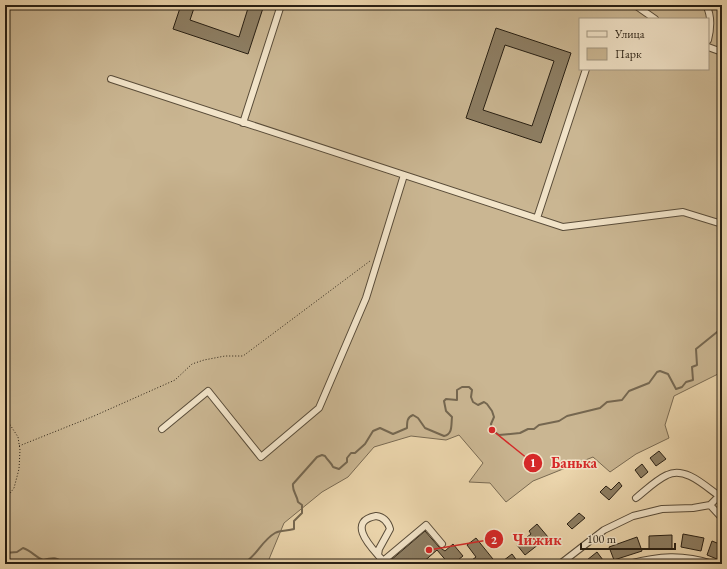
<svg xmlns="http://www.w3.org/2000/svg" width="727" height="569" font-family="'EB Garamond',serif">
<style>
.green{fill:#cab692;stroke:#796a52;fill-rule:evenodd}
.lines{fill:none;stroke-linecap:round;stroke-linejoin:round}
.stream{stroke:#756750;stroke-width:2}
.building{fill:#8d7e63;stroke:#281f13;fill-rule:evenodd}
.minor-casing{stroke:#594c39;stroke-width:8}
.path{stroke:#281f13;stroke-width:1;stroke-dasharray:1 2;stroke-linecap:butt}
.minor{stroke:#f2e4c9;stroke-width:6}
.leader{fill:none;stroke:#d62828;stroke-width:1.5}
.callout-dot{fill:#d62828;stroke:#f2e4c9;stroke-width:1.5}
.mark-label{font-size:12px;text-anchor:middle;font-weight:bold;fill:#fff}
.callout-label{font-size:15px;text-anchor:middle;font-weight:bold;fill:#d62828;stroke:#f2e4c9;stroke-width:3;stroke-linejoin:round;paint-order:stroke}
</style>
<rect width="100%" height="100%" fill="#ebd5ac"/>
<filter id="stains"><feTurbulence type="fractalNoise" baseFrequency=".005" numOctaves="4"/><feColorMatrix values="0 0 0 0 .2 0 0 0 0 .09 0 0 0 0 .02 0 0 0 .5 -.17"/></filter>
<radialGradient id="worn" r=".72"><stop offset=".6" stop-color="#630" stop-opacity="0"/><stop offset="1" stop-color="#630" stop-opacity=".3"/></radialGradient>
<path class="green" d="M 5,5 L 722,5 L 722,372 L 674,396 L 665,425 L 669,438 L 636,454 L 610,472 L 593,457 L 533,481 L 506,502 L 490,483 L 469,482 L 483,463 L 459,435 L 446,440 L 411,436 L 374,447 L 348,477 L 322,492 L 284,523 L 267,564 L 5,564 ZM 580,19 L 708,19 L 708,69 L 580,69 Z"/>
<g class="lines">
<path class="stream" d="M 5,553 L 17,552 L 23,548 C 32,551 35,557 43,560 C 53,557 57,557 65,564
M 242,564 C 256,558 261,541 275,533 C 280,530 288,531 294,529 L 294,521 L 302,513 L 302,505 L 298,502 C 297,495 292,491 293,484 L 317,457 L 322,455 L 325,456 C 328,461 331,462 333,467 L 339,469 L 347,462 L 347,458 L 351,453 L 355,453 L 365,444 L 373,431 L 380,428 L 393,434 L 407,428 C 407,422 407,417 413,415 L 418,418 L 425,428 L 444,436 C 453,434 451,425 452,417 L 446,411 L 444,401 L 446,399 L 457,400 L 457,390 L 462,387 L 469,387 L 472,390 L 471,397 L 473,402 L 478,405 L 484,402 L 487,404 L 492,411 L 494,417 L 491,424 L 492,430 L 499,435 L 520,433 L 528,429 L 534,429 L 539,425 L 559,421 L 567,416 L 600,408 L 607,402 L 622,400 L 629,391 L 649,383 L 657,372 L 660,371 L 668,374 L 676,389 L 682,387 L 686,382 L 693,380 L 692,367 L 697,365 L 696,349 L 722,328"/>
</g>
<path class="building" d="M 181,5 L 195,5 L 190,20 L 239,37 L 249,5 L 264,5 L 248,54 L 173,29 Z
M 496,28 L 571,53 L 541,143 L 466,118 ZM 505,45 L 554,61 L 532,126 L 483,110 Z
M 659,451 L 666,459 L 656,466 L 650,458 Z
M 642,464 L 648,472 L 641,478 L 635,470 Z
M 619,482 L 622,486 L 609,500 L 600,492 L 606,486 L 611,490 Z
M 579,513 L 585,518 L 572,529 L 567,524 Z
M 537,524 L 548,537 L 525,555 L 517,545 L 531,534 L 529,531 Z
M 425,531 L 439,547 L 445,551 L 453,544 L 463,556 L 453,564 L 449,564 L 437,550 L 421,564 L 395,564 L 391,560 Z
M 683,534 L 704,538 L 701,551 L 681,547 Z
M 672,535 L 672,549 L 649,549 L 649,536 Z
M 637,537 L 642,551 L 614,560 L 609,547 Z
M 476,538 L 497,564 L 475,564 L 472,560 L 476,557 L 467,545 Z
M 712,541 L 722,545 L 722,561 L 707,555 Z
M 597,552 L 606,564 L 582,564 Z
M 512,554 L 518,562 L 515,564 L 499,564 Z"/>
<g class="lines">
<g class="minor-casing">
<path id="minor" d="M 635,5 L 655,19
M 706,5 C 712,16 711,28 708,40
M 708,47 L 722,52
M 111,79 L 563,227 L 683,212 L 722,224
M 243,123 L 281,5
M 537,218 L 586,69
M 162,429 L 208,391 L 261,457 L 319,408 L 366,298 L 404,175
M 636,498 C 646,490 656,480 667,475 C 685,466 705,486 719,496 L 722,496
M 710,505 L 722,518
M 378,555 C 368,544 348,521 376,516 C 384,517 388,522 390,529 L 379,549 L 378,555 L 383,561
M 384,564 L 383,561 L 426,525 L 442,544
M 560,564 L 604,530 L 633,516 L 662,509 L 693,508 L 710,505 L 719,496
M 628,564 C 659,556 682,554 713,564"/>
</g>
<path class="path" d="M 5,417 L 18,437 L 20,450 L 19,469 L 14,488 L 5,500
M 19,446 L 94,416 L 175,380 L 192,364 L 204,360 L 225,356 L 243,356 L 370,261"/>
<use href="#minor" class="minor"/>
</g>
<path class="leader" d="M492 430L533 463M429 550L494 539"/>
<g class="callout-dot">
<circle cx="492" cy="430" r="4"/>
<circle cx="429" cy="550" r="4"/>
<circle cx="533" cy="463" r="10"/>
<circle cx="494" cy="539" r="10"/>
</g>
<g class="mark-label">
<text x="533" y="467">1</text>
<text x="494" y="544">2</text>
</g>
<g class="callout-label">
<text x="574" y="468">Банька</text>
<text x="537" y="545">Чижик</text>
</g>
<rect width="727" height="569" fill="none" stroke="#ebd5ac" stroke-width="20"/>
<rect x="6" y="6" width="715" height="557" fill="none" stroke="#281f13" stroke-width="2"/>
<rect x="10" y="10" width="707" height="549" fill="none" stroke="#281f13"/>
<rect x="579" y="18" width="130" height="52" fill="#f2e4c9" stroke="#a19580"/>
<rect x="587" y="31" width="20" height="6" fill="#f2e4c9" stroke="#a19580"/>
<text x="615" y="38" font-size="12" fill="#281f13">Улица</text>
<rect x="587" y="48" width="20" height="12" fill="#cab692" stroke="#a19580"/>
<text x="615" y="58" font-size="12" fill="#281f13">Парк</text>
<path d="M581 543v6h94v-6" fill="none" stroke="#281f13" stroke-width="2"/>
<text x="587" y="543" font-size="12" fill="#281f13" stroke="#f2e4c9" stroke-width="3" paint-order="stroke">100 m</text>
<rect width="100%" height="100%" filter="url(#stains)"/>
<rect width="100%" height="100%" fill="url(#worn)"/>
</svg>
